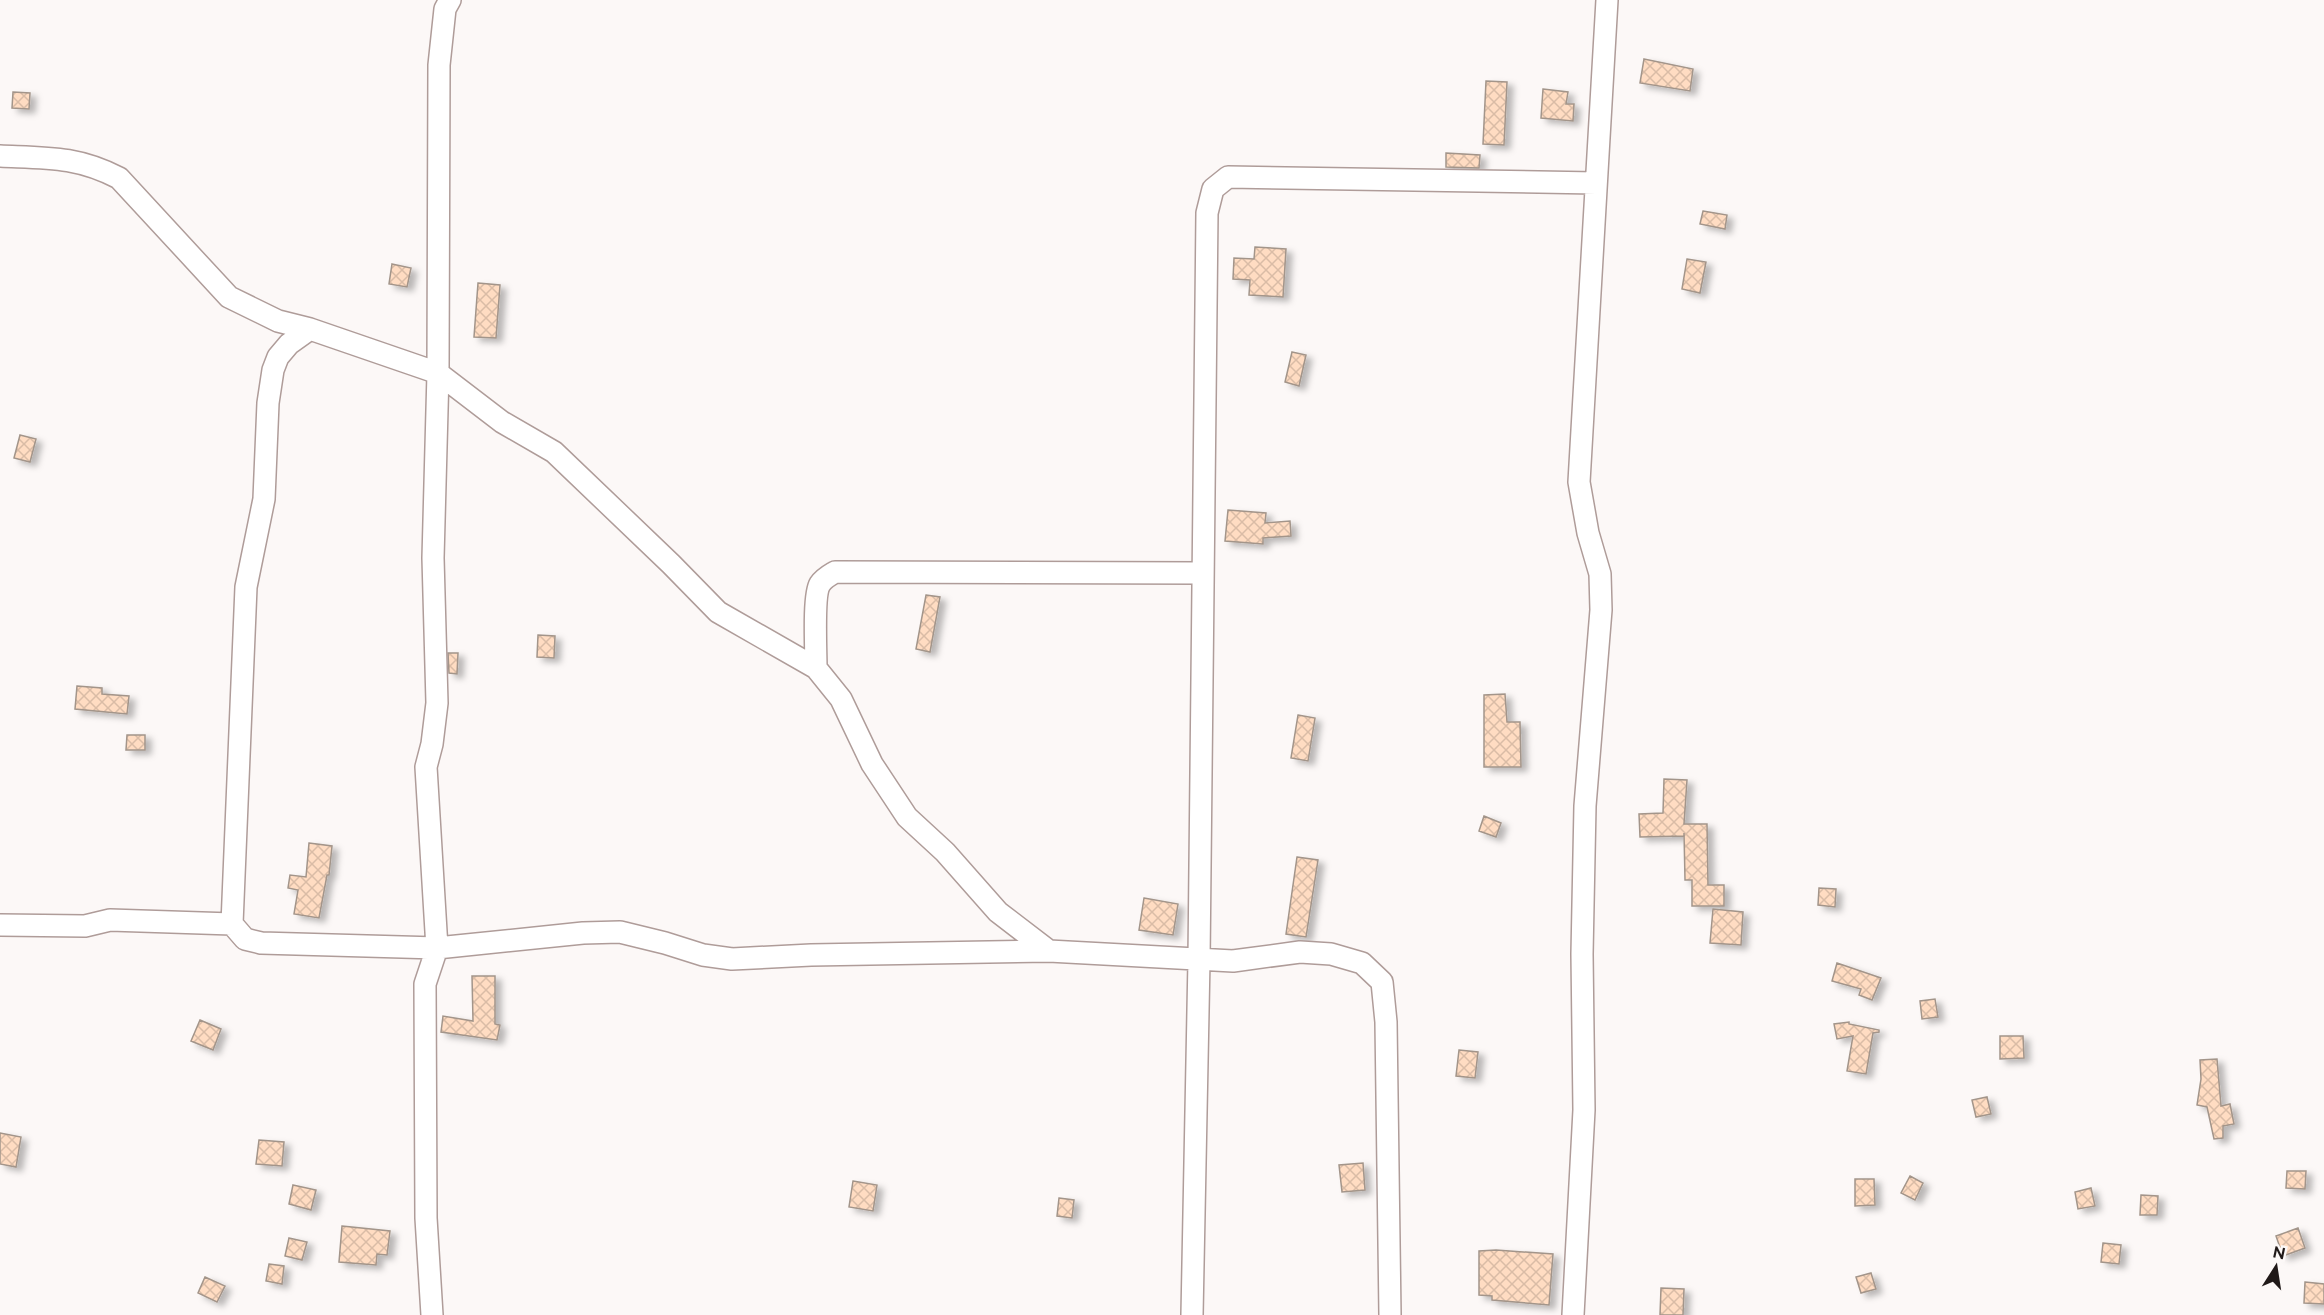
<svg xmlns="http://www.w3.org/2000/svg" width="2324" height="1315" font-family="Raleway,sans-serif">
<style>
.building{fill:url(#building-cross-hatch);stroke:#a3958a;stroke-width:1.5;filter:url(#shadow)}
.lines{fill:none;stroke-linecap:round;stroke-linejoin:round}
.minor-casing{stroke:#af9c99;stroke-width:24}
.minor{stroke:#fff;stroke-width:21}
</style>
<defs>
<pattern id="building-cross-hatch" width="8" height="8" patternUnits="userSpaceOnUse" patternTransform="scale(1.5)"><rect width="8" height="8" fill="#ffdcc2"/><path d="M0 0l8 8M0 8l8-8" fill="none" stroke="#dabca6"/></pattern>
<filter id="shadow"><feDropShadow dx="6" dy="4" stdDeviation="3" flood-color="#0004"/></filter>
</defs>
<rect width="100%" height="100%" fill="#fcf8f7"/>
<path class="building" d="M 1644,59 L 1693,69 L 1690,91 L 1640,83 Z
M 1486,81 L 1507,82 L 1504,145 L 1483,144 Z
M 1543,89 L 1568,92 L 1566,104 L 1574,104 L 1573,121 L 1541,118 Z
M 13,92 L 30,93 L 29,109 L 12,108 Z
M 1446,153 L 1480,155 L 1479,168 L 1446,167 Z
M 1703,211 L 1727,215 L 1725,229 L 1700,224 Z
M 1255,247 L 1286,249 L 1283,297 L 1249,295 L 1250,280 L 1233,279 L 1234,258 L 1254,259 Z
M 1687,259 L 1706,262 L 1700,293 L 1682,289 Z
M 392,264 L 411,268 L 407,287 L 389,284 Z
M 478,283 L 500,285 L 496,338 L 474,337 Z
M 1292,352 L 1306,355 L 1299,386 L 1285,382 Z
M 20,435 L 36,439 L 30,462 L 14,458 Z
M 1228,510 L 1266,513 L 1265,523 L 1290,521 L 1291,536 L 1263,538 L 1263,544 L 1225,541 Z
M 926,595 L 940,597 L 930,652 L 916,649 Z
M 538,635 L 555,636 L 554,658 L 537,657 Z
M 448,653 L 458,653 L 457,674 L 449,673 Z
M 77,686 L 102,688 L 102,694 L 129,696 L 127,714 L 75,709 Z
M 1505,694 L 1507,722 L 1520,722 L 1521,767 L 1484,767 L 1484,695 Z
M 1298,715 L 1315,718 L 1308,761 L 1291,758 Z
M 127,735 L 145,735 L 145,750 L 126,750 Z
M 1664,779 L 1687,780 L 1684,824 L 1707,824 L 1708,885 L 1724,885 L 1724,906 L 1692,906 L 1692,880 L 1685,880 L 1684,833 L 1684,836 L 1640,837 L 1639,814 L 1663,813 Z
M 1484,816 L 1501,823 L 1496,837 L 1479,831 Z
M 309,843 L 332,846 L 329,875 L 327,875 L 319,918 L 294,914 L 298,890 L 288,888 L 290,875 L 306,877 Z
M 1297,857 L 1318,860 L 1306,937 L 1286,934 Z
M 1819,888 L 1836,889 L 1835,907 L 1818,905 Z
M 1144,898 L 1178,904 L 1173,935 L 1139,930 Z
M 1713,909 L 1743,912 L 1741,945 L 1710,943 Z
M 1837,963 L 1881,978 L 1872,1000 L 1859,995 L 1861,989 L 1832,981 Z
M 472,976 L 495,976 L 495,1024 L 500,1025 L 497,1040 L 441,1032 L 443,1016 L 473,1021 Z
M 1935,999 L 1938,1017 L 1922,1019 L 1920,1001 Z
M 200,1020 L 221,1029 L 213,1050 L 191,1041 Z
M 1849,1022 L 1849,1024 L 1879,1030 L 1879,1032 L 1873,1033 L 1866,1074 L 1847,1071 L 1853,1036 L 1837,1039 L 1834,1024 Z
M 2000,1036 L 2023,1036 L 2024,1058 L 2000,1059 Z
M 1459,1050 L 1478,1052 L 1475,1078 L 1456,1076 Z
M 2217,1059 L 2221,1106 L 2230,1104 L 2234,1124 L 2223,1126 L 2223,1138 L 2214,1139 L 2207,1107 L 2197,1105 L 2201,1079 L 2200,1060 Z
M 1987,1097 L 1991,1114 L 1976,1117 L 1972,1100 Z
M 0,1133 L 21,1137 L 16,1167 L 0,1164 Z
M 259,1140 L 284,1142 L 282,1166 L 256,1164 Z
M 1363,1163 L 1365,1190 L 1342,1192 L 1339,1165 Z
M 2287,1171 L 2306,1171 L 2305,1189 L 2286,1188 Z
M 1910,1176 L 1923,1183 L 1915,1200 L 1901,1193 Z
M 1855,1179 L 1874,1179 L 1875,1205 L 1855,1206 Z
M 853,1181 L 877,1185 L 873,1211 L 849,1207 Z
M 293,1185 L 316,1190 L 311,1210 L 289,1204 Z
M 2091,1188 L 2095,1206 L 2078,1209 L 2075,1192 Z
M 2141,1195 L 2158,1196 L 2157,1215 L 2140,1215 Z
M 1059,1198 L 1074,1200 L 1072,1218 L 1057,1216 Z
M 342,1226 L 390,1231 L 387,1255 L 377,1254 L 376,1265 L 339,1262 Z
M 2298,1228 L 2305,1248 L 2283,1256 L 2276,1236 Z
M 289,1238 L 307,1242 L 302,1260 L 285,1256 Z
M 2103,1243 L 2121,1245 L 2119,1264 L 2101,1262 Z
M 1496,1250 L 1553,1254 L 1549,1305 L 1492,1300 L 1492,1296 L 1479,1295 L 1479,1251 Z
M 269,1264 L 284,1266 L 282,1284 L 266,1281 Z
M 1871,1273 L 1876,1289 L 1861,1293 L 1856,1277 Z
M 205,1277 L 225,1286 L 217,1302 L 198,1293 Z
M 2305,1282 L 2324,1284 L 2324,1304 L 2304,1303 Z
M 1661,1288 L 1684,1289 L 1683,1315 L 1660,1315 Z"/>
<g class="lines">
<g class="minor-casing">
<path id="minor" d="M 0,156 C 46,158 77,156 119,178 L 229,297 L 278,321 L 310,329 L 438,373 L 502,422 L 554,452 L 671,564 L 718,612 L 816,668 L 841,699 L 872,764 L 907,817 L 945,852 L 998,912 L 1049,951
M 310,329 L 289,344 L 278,357 L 273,370 L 268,403 L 264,499 L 246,587 L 232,924 L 245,939 L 261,943 L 437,948 L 583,933 L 620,932 L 665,943 L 703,955 L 732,959 L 811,955 L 1049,951 L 1233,961 L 1300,952 L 1331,954 L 1362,963 L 1382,982 L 1386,1022 L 1390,1315
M 816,668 C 816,651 813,595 820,584 C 824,578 830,575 835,572 L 1203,573
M 0,925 L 85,926 L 110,920 L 232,924
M 432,1315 L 426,1218 L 425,984 L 437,948 L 426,767 L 432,744 L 437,703 L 433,558 L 438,373 L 439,65 L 445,9 L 450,0
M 1192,1315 L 1199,960 L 1207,213 L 1213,189 L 1228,177 L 1596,183
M 1573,1315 L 1584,1110 L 1582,954 L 1585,806 L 1601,610 L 1600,574 L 1588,533 L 1579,482 L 1607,0"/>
</g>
<use href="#minor" class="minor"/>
</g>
<g transform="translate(2276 1267) rotate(12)" stroke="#fcf8f7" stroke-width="4.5" paint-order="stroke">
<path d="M0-4.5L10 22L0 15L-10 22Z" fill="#201918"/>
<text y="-9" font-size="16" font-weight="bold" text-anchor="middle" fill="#201918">N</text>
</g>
</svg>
